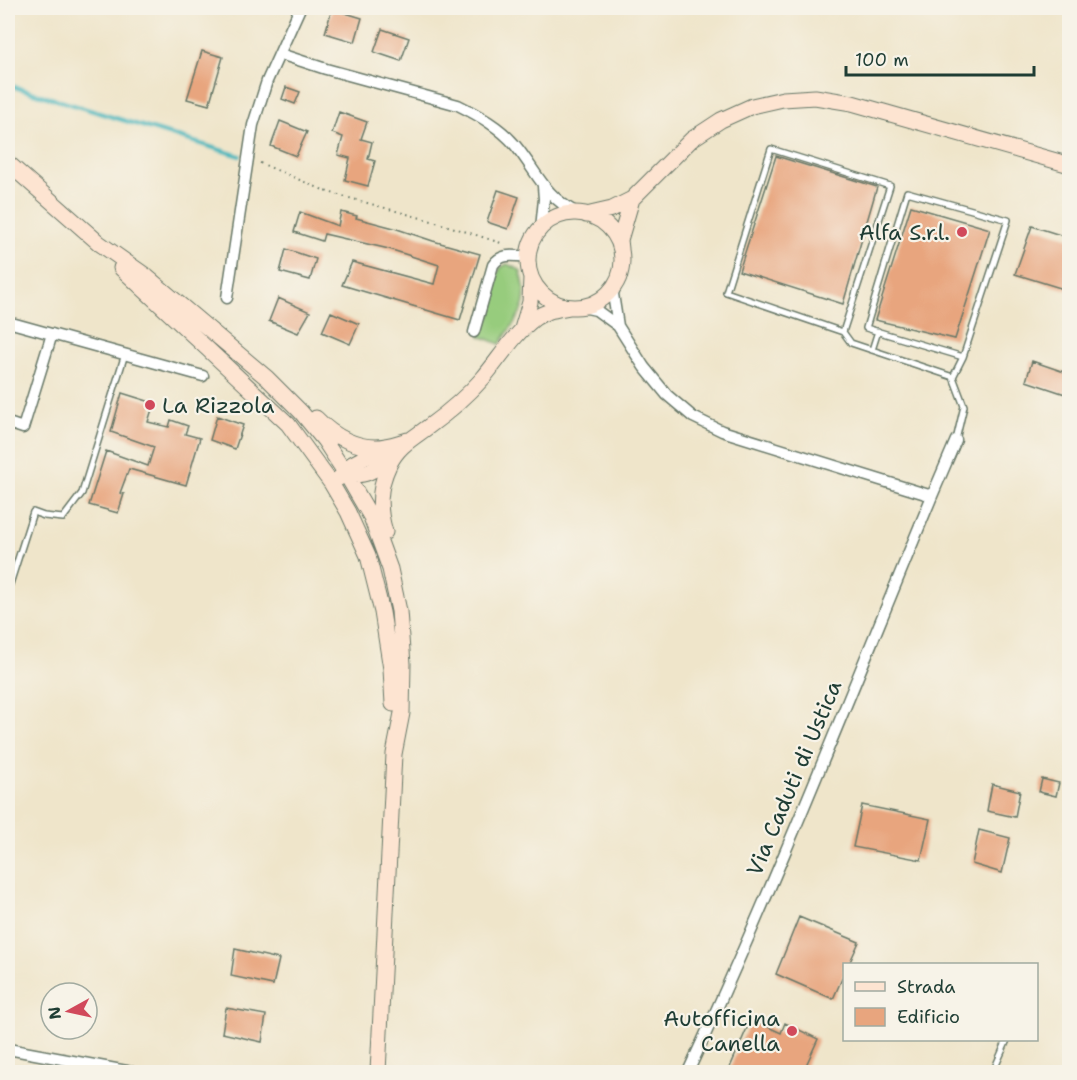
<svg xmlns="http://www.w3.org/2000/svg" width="1077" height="1080" font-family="'Shantell Sans',sans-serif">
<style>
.green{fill:#97cc7d;stroke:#5b8458;stroke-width:1.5}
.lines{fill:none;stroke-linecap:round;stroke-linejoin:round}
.stream{stroke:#47b7be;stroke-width:4}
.building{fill:#e8a57e}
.lane-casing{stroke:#687868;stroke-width:8}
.street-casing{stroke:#687868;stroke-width:13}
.secondary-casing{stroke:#687868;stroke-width:17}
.path{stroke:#687868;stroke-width:2;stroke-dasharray:1.5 4.5;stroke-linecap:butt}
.lane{stroke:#fff;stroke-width:5}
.street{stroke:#fff;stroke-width:10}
.secondary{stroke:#fde4d1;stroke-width:15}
.poi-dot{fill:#d1495b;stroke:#f7f3e8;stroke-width:2}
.labels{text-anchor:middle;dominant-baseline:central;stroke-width:4.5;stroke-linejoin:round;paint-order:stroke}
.poi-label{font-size:22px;fill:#1f3d34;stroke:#f7f3e8;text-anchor:end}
.street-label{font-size:22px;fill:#1f3d34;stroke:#f7f3e8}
</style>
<rect width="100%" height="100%" fill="#f7f3e8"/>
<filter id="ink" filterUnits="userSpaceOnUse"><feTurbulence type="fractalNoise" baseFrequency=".0167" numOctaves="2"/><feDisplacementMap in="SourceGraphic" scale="12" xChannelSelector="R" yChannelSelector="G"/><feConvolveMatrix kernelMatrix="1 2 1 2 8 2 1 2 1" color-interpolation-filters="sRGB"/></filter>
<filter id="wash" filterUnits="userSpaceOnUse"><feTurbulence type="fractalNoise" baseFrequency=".008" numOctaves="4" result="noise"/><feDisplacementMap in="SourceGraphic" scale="24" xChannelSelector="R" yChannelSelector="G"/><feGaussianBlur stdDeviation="1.35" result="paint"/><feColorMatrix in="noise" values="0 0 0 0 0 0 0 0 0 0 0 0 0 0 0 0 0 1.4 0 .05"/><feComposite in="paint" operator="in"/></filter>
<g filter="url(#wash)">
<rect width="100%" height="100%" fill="#efe5ca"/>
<path class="green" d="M 507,264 L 520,270 C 532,307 519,314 500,344 L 480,336 L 485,318 L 490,317 L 494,305 L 489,301 L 500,268 Z"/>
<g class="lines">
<path class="stream" d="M 8,85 L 240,156"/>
</g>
<g id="blocks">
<path class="building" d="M 332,9 L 362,18 L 355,42 L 325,33 Z
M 382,29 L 409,38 L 401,61 L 374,52 Z
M 202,51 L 223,57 L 209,105 L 187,99 Z
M 286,87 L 300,92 L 295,104 L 282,99 Z
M 339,112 L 367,122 L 361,139 L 372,142 L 368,159 L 375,161 L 368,186 L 345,180 L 350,158 L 338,155 L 343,137 L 332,133 Z
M 280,121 L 307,132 L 296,156 L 271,146 Z
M 776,156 L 877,187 L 843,304 L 739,271 Z
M 498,190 L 519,197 L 508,229 L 487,222 Z
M 911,206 L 990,229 L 955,339 L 875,320 Z
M 300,212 L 338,226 L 341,212 L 357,216 L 356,218 L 394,228 L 433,241 L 480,254 L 460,320 L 342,285 L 352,262 L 434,284 L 439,265 L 389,249 L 324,234 L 322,241 L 294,232 Z
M 1032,226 L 1070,238 L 1070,291 L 1015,274 Z
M 286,249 L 316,259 L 310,280 L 280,272 Z
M 278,298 L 310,312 L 298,333 L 269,321 Z
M 331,312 L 359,324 L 350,344 L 322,332 Z
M 1032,361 L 1070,374 L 1065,394 L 1026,381 Z
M 122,393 L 154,403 L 148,422 L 169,427 L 171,420 L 188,426 L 185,434 L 200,438 L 186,485 L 129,469 L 120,493 L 124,494 L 118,513 L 89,505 L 106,451 L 148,466 L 154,447 L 111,432 Z
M 217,416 L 243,425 L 235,449 L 210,440 Z
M 1042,779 L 1059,783 L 1056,796 L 1039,792 Z
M 992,784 L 1020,791 L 1015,817 L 987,811 Z
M 862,805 L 930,819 L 921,860 L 853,847 Z
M 979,830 L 1010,838 L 1002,873 L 972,864 Z
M 799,917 L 859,942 L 849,964 L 844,964 L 844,974 L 833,999 L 776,974 Z
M 235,949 L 279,959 L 273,985 L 231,976 Z
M 226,1008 L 266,1015 L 262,1042 L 222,1033 Z
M 751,1019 L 781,1033 L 785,1023 L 818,1039 L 803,1072 L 728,1072 Z"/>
</g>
</g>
<g filter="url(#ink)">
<use href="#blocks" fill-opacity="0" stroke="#687868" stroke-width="1.5"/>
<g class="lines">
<g class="lane-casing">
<path id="lane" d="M 843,332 L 890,186 L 771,149 L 726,292 L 843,332 L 851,343 L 953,377 L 964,406 L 956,440
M 872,350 L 878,331
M 953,377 L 963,357 L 1008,220 L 907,192 L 866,328 L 963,357
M 10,584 L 33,512 L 44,516 L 63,518 L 82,493 L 125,354
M 993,1072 L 1007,1040"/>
</g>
<g class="street-casing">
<path id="street" d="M 280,54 L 326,69 L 458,105 C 478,115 500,127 515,145 C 538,173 543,195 577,213
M 541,228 L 544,199 L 543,186
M 616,284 L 613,294 L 618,326 L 644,367 L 667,395 L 693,417 L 722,431 L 932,496 C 852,689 776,883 688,1072
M 227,298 L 253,125 L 267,81 L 300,8
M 582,307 L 596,310 L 618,326
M 8,322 L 203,376
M 474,332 L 493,265 C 502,252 515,256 529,257
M 8,423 L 23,428 L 52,334
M 932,496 L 956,440
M 8,1049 L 132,1072"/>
</g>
<g class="secondary-casing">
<path id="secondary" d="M 8,163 L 99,243 L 146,276 L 267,378 L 301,412 L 324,440 L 346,474 L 371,517 L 378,536 L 390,569 L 399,611 L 403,664 L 402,713 L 394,754 L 378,1072
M528 260a47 47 0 1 1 94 0a47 47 0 1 1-94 0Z
M 586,215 L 612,209 L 632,199 L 692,139 L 721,120 L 752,106 L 783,99 L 815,97 L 852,103 L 1070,165
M 621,249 L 620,240 L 632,199
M 121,268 L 288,424 L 331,483 L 348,512 L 368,556 L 382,612 L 391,669 L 393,704
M 522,329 L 530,302 L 531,277
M 316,418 C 333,436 359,451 385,446 C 393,445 401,442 408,440
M 346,474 C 369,478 376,468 393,454
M 339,478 L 346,474 L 352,464 L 382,448
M 385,532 C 378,509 378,488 389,465 C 398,446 412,439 428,427 C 446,414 469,394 483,378 C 500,358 514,334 535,318 C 545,311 557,309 569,307"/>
</g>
<path class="path" d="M 260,163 L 328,192 L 439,223 L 504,244
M 627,278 L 629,260"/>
<use href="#lane" class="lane"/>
<use href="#street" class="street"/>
<use href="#secondary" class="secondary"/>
</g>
</g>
<g class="poi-dot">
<circle cx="962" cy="232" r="6"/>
<circle cx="150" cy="405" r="6"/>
<circle cx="792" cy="1031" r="6"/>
</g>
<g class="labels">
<g class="poi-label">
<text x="950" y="232">Alfa S.r.l.</text>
<text x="162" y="405" text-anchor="start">La Rizzola</text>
<text x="780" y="1018">Autofficina<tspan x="780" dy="25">Canella</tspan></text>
</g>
<g class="street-label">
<text transform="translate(794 778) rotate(-67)">Via Caduti di Ustica</text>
</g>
</g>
<rect width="1077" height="1080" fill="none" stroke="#f7f3e8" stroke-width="30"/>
<rect x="843" y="963" width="195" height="78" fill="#f7f3e8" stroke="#a1aaa0" stroke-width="1.5"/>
<rect x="855" y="982" width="30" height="9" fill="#fde4d1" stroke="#a1aaa0" stroke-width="1.5"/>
<text x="897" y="993" font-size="18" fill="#1f3d34">Strada</text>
<rect x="855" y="1008" width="30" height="18" fill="#e8a57e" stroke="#a1aaa0" stroke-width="1.5"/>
<text x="897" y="1023" font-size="18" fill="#1f3d34">Edificio</text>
<g transform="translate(69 1011) rotate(262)"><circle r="28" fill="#f7f3e8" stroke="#a1aaa0" stroke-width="1.5"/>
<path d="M0-4.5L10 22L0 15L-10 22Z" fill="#d1495b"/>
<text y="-9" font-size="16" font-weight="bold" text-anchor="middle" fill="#1f3d34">N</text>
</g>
<path d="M846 66v9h188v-9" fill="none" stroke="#1f3d34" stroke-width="3"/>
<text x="855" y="66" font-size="18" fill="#1f3d34" stroke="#f7f3e8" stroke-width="4.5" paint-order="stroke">100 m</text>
</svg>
